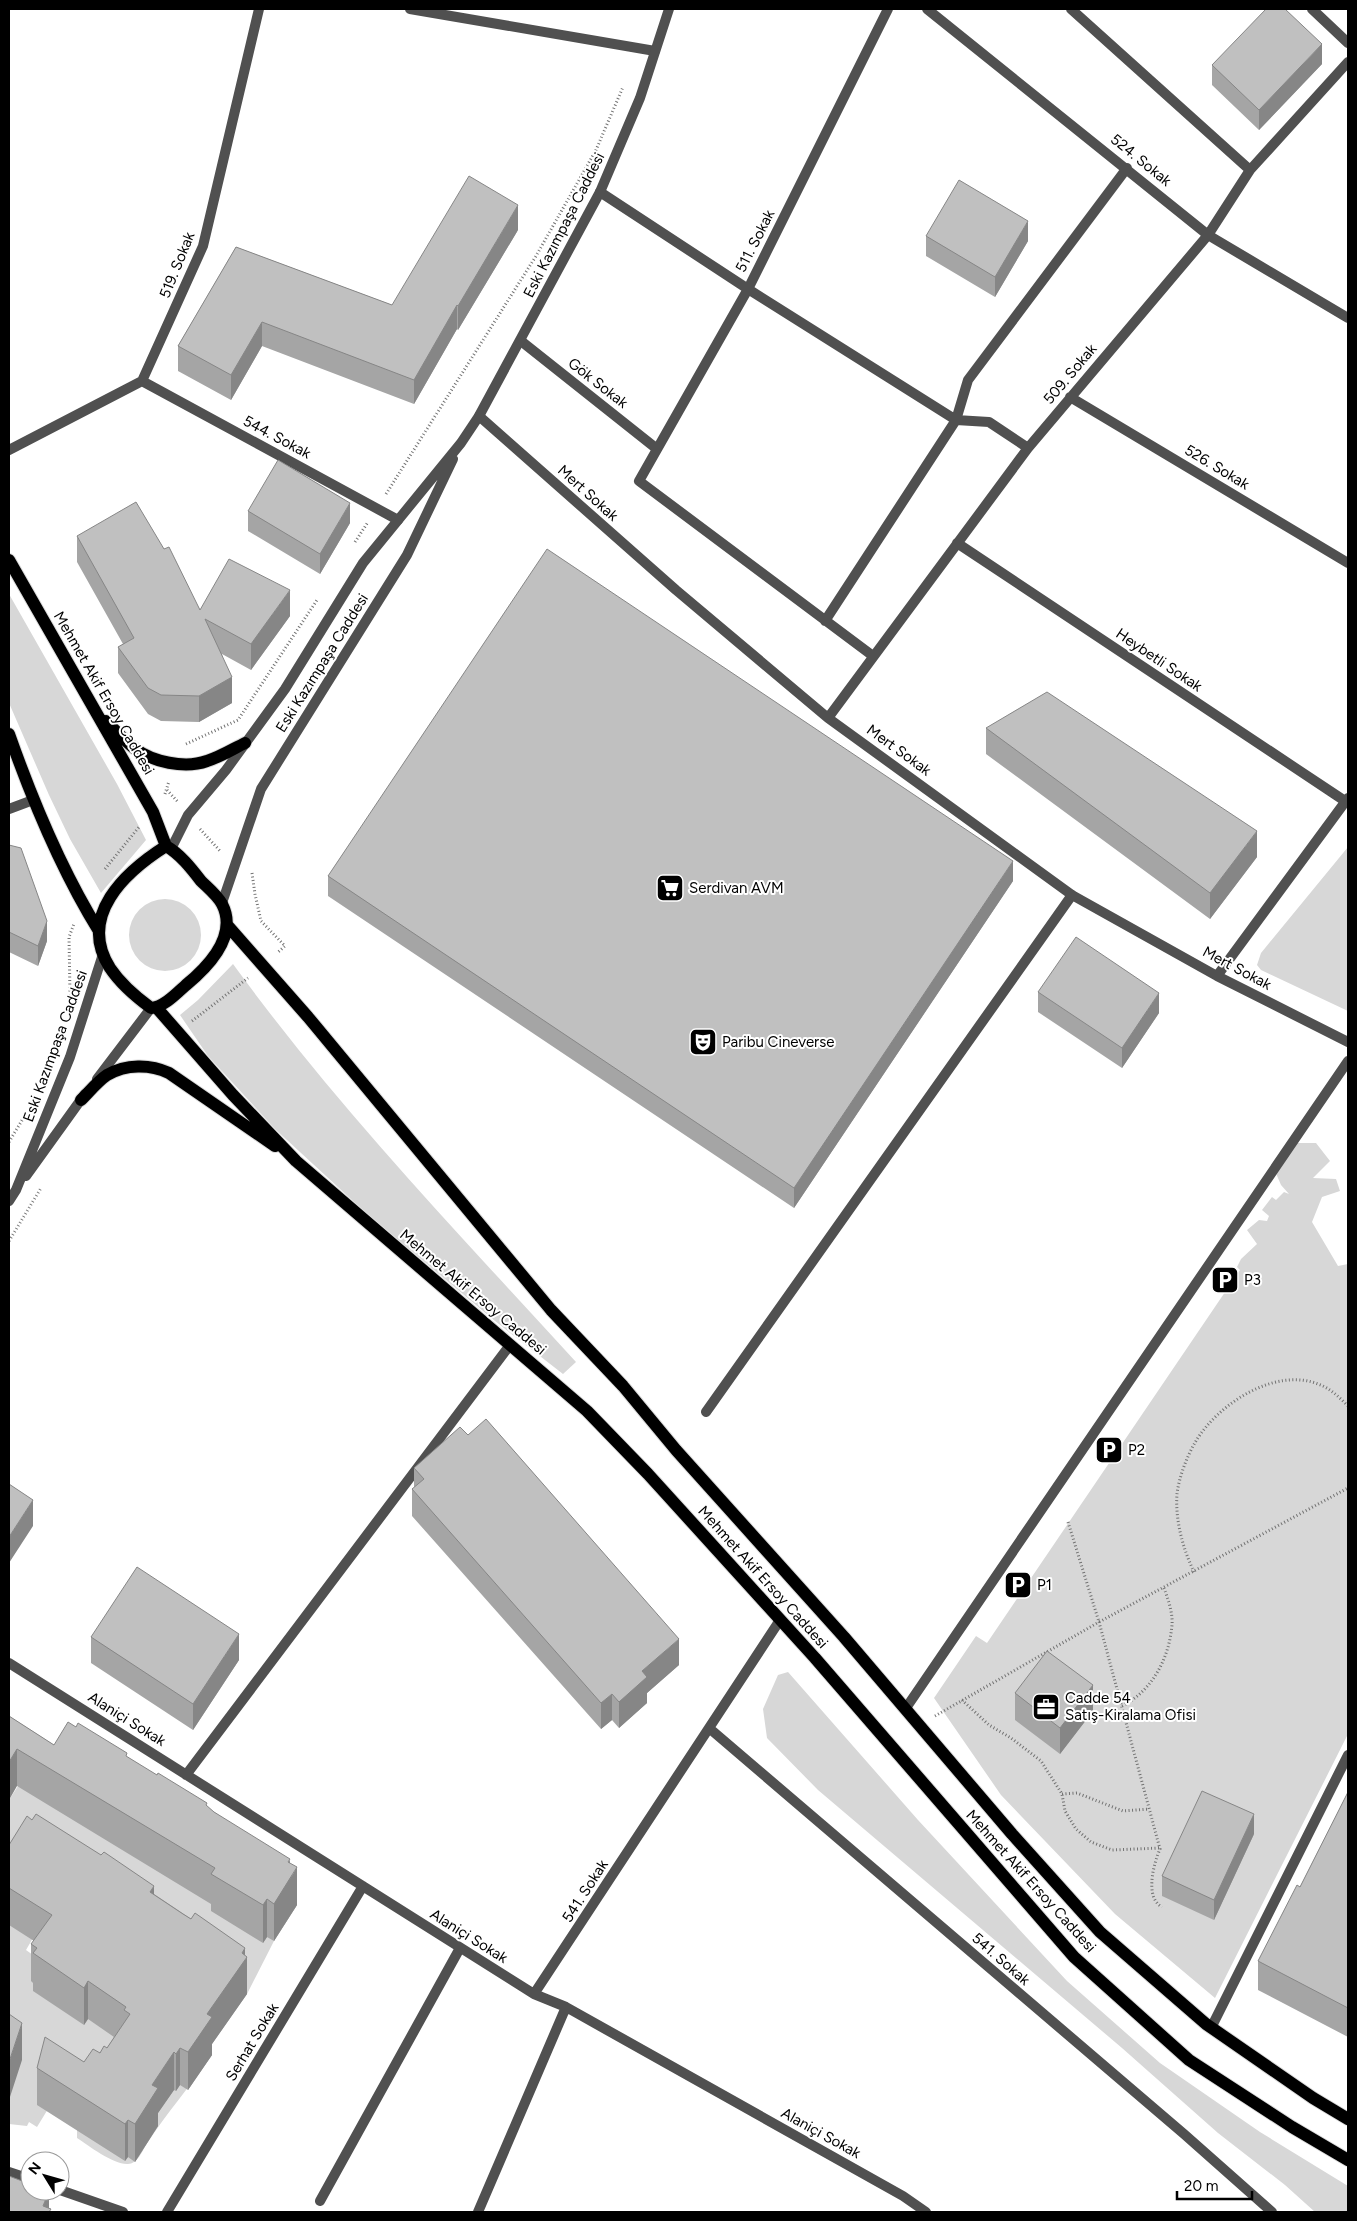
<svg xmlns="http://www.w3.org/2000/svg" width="1357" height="2221" font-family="Figtree,sans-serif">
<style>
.green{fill:#d7d7d7}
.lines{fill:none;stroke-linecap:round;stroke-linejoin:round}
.primary-casing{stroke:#dbdbdb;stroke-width:14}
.path{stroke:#727272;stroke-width:3;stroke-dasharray:1 2.5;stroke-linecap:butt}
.service{stroke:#505050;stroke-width:10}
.minor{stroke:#505050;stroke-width:10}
.tertiary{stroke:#505050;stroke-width:10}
.primary{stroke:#000;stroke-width:12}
.wall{fill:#a5a5a5}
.shaded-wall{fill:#868686}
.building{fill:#c0c0c0;stroke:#868686}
.labels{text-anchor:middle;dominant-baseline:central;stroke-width:4;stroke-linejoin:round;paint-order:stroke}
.street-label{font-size:15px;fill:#000;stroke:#fff}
.poi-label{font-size:15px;fill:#000;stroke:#fff;text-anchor:start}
</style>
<rect width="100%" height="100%" fill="#fff"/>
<path class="green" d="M 9,594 L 117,784 L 146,840 L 101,893 L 70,839 L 49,795 L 9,703 Z
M 1348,847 L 1348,1011 L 1261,970 L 1257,965 L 1261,953 Z
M129 935a36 36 0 1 1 72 0a36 36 0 1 1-72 0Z
M 233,964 C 336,1106 458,1233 576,1362 L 563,1374 L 495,1321 L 365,1212 L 275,1129 L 208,1056 L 180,1015 L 198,1000 Z
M 1297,1143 L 1316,1143 L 1330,1161 L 1313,1178 L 1336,1179 L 1340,1191 L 1322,1197 L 1312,1222 L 1338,1266 L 1348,1264 L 1348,1734 L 1215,1998 L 1115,1914 L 1001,1795 L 934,1698 L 976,1636 L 987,1643 L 1240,1270 L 1237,1267 L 1241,1259 L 1257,1244 L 1247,1230 L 1259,1220 L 1267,1221 L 1269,1216 L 1262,1210 L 1272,1197 L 1276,1200 L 1284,1192 L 1289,1194 L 1281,1185 L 1275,1171 Z
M 788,1672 L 918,1820 L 1067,1981 L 1160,2063 L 1260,2132 L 1348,2186 L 1348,2212 L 1315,2212 L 1285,2185 L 1218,2133 L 1122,2048 L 818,1790 L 767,1738 L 763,1709 L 778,1675 Z
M 9,1728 L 297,1905 L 274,1941 L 247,1994 L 242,1990 L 37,1931 L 26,1950 L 44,1963 L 212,2055 C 191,2085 166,2114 146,2145 C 142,2152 137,2164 128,2164 C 114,2165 89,2146 77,2138 L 77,2130 L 70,2122 L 59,2091 L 37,2127 L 29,2122 L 27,2126 L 9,2124 L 9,1800 L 20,1783 Z"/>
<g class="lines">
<g class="primary-casing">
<path id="primary" d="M 9,560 L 153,812 L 166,846
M 106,721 C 115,730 124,740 134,748 C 152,762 185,769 207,761 C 220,757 233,749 245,743
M 9,734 C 33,802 61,870 99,931
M 166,846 C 180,854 191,868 201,881 C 208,888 217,895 222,904 C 238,935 209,966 186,985 C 177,993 164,1007 151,1008 C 136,997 120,983 110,968 C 77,916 125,872 166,846 Z
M 228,926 L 308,1017 L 551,1310 L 623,1386 L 676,1450 L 844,1637 L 1012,1834 L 1100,1932 L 1206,2024 L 1313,2098 L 1348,2119
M 156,1007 L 233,1095 L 296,1161 L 587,1411 L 648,1474 L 815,1658 L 1074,1957 L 1189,2060 L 1292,2127 L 1348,2160
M 81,1100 C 89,1092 98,1081 107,1075 C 126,1064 150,1064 169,1073 L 275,1146"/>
</g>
<path class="path" d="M 386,494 L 536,256 L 596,150 L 623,87
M 355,542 L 368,522
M 186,744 L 238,720 L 317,600
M 167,790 L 178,802
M 165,794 L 169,781
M 200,829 L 221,852
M 105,869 L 139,827
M 252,873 L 255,894 L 261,921 L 285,946 L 277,953
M 70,995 L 69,937 L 74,924
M 192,1021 L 248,978
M 9,1142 L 27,1112
M 9,1241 L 41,1188
M 1068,1522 L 1099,1622 L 1348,1488
M 1194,1572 C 1183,1549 1175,1520 1177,1494 C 1179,1477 1187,1456 1196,1441 C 1218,1404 1275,1367 1318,1384 C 1330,1388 1339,1397 1348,1406
M 962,1700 L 989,1725 L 1011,1738 L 1041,1761 L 1062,1794 L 1065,1811 L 1076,1829 L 1091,1842 L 1112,1850 L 1160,1848
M 1122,1706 C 1152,1691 1169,1659 1172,1625 C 1173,1613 1168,1599 1164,1588
M 935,1716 L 1099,1622 L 1160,1849 C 1154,1863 1144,1897 1162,1907
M 1062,1794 L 1077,1793 L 1123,1811 L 1149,1809"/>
<path class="service" d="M 706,1412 L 1072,895
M 1211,2028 L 1348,1755
M 320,2201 L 460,1948"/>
<path class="minor" d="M 410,9 L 655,51
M 927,9 L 1208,235 L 1348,318
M 1071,9 L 1250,170
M 1312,9 L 1348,43
M 600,192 L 748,289 L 956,420 L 989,422 L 1028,448
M 521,341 L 657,449
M 142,381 L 398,520
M 1070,397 L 1348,563
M 479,416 L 676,590 L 828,718 L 1072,895 L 1217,976 L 1348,1042
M 9,450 L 142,381 L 203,246 L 259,9
M 957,543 L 1345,801
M 825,621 L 956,420 L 968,380 L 1127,168
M 873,656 L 639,481 L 748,289 L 888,9
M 828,718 L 1028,448 L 1208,235 L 1250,170 L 1348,62
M 9,809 L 33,800
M 1217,976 L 1348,798
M 9,1663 L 534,1994 L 566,2007 L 903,2196 L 926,2212
M 906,1708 L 1348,1061
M 709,1728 L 1184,2134 L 1272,2212
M 186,1775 L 510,1345
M 534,1994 L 780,1620
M 9,2172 L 30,2179
M 60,2190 L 123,2212
M 167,2212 L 363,1886
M 478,2212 L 566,2007"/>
<path class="tertiary" d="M 171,849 L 188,815 L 226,770 L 285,689 L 363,563 L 461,443 L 479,416 L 600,192 L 640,98 L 669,9
M 222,903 L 261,789 L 407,555 L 453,459
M 97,1079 L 151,1008
M 26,1176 L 85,1094
M 9,1201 L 16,1190 L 70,1057 L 103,954"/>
<use href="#primary" class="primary"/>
</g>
<path class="wall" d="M 1322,64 L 1259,130 L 1212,85 L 1212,65 Z
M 518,230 L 458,330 L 457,329 L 414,404 L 262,346 L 231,400 L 178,371 L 178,346 L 236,247 L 392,305 Z
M 926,236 L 1028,241 L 995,297 L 926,256 Z
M 248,511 L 350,523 L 320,574 L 248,531 Z
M 77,536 L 164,549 L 200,610 L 290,616 L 251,670 L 222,654 L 232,703 L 199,722 L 161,721 L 148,714 L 118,673 L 118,647 L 123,644 L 77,562 Z
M 986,728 L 1257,857 L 1210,919 L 986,754 Z
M 9,845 L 47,941 L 38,966 L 9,952 Z
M 328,876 L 1013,881 L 794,1208 L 328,896 Z
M 1038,992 L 1159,1013 L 1122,1068 L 1038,1012 Z
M 414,1468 L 679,1665 L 647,1693 L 647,1703 L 619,1728 L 612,1720 L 601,1729 L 412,1516 L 412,1489 L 414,1488 Z
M 91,1637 L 239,1660 L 193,1730 L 91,1663 Z
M 1015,1693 L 1093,1711 L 1060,1754 L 1015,1720 Z
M 9,1716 L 54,1745 L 127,1757 L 207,1807 L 214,1812 L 290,1863 L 297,1905 L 274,1941 L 267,1937 L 263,1943 L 211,1911 L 211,1904 L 17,1786 Z
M 1348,1792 L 1348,2037 L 1258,1990 L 1258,1961 L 1300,1887 Z
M 1254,1834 L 1214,1920 L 1162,1896 L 1162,1876 Z
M 9,1845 L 154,1894 L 245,1955 L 247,1994 L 212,2044 L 212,2055 L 188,2090 L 180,2085 L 176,2091 L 174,2090 L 158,2113 L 158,2126 L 135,2162 L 128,2157 L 125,2161 L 37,2105 L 37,2068 L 84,2062 L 107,2048 L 114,2037 L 88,2019 L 84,2025 L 33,1991 L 33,1983 L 31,1981 L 31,1944 L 34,1941 L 9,1925 Z"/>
<path class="shaded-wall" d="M 1322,44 L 1322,64 L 1259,130 L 1259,110 Z
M 518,205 L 518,230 L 458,330 L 458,306 Z
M 1028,221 L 1028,241 L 995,297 L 995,277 Z
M 457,305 L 457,329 L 414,404 L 414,380 Z
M 262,322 L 262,346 L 231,400 L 231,375 Z
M 350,503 L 350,523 L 320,574 L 320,554 Z
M 290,590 L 290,616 L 251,670 L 251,644 Z
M 232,677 L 232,703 L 199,722 L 199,696 Z
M 1257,831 L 1257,857 L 1210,919 L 1210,893 Z
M 1013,861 L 1013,881 L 794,1208 L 794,1188 Z
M 47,921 L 47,941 L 38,966 L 38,946 Z
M 1159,993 L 1159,1013 L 1122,1068 L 1122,1048 Z
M 33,1500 L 33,1526 L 9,1563 L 9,1537 Z
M 239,1634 L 239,1660 L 193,1730 L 193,1704 Z
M 679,1639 L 679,1665 L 647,1693 L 647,1703 L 619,1728 L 619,1702 L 642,1671 Z
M 1093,1685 L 1093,1711 L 1060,1754 L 1060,1728 Z
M 612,1694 L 612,1720 L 601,1729 L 601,1703 Z
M 17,1749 L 17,1786 L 9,1800 L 9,1762 Z
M 1254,1814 L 1254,1834 L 1214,1920 L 1214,1900 Z
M 290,1859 L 290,1879 L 297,1867 L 297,1905 L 274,1941 L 274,1904 Z
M 154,1886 L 154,1924 L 150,1892 Z
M 267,1899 L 267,1937 L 263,1943 L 263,1905 Z
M 245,1948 L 245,1960 L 247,1957 L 247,1994 L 212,2044 L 212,2055 L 188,2090 L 188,2052 L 207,2014 L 242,1953 Z
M 88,1981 L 88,2019 L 84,2025 L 84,1988 Z
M 22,2023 L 22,2060 L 9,2100 L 9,2062 Z
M 180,2048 L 180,2085 L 176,2091 L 176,2054 Z
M 174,2052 L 174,2090 L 158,2113 L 158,2126 L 135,2162 L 135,2124 L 152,2085 Z
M 128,2120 L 128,2157 L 125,2161 L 125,2124 Z
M 49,2191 L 49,2212 L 43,2206 Z"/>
<path class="building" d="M 1266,9 L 1285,9 L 1322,44 L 1259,110 L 1212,65 Z
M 469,176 L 518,205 L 458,306 L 457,305 L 414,380 L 262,322 L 231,375 L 178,346 L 236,247 L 392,305 Z
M 959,180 L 1028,221 L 995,277 L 926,236 Z
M 278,460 L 350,503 L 320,554 L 248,511 Z
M 136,502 L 164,549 L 169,547 L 200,610 L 229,559 L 290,590 L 251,644 L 205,619 L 232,677 L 199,696 L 161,695 L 148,688 L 118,647 L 134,638 L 77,536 Z
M 547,549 L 1013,861 L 794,1188 L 328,876 Z
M 1047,692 L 1257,831 L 1210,893 L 986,728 Z
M 9,845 L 21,848 L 47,921 L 38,946 L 9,932 Z
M 1076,937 L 1159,993 L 1122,1048 L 1038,992 Z
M 486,1419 L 679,1639 L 642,1671 L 647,1677 L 619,1702 L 612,1694 L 601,1703 L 412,1489 L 424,1479 L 414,1468 L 460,1427 L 468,1435 Z
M 9,1484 L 33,1500 L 9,1537 Z
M 137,1567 L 239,1634 L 193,1704 L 91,1637 Z
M 1047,1651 L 1093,1685 L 1060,1728 L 1015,1693 Z
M 9,1716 L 54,1745 L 68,1722 L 76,1727 L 78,1723 L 127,1753 L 126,1756 L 157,1775 L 158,1773 L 207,1803 L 206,1805 L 214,1812 L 290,1859 L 288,1862 L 297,1867 L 274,1904 L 267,1899 L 263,1905 L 211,1874 L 215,1868 L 17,1749 L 9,1762 Z
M 1202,1791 L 1254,1814 L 1214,1900 L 1162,1876 Z
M 1348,1792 L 1348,2008 L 1258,1961 L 1297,1885 L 1300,1887 Z
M 36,1814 L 101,1855 L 104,1852 L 154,1886 L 150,1892 L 183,1914 L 191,1919 L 195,1913 L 245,1948 L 242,1953 L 247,1957 L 207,2014 L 212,2017 L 188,2052 L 180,2048 L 176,2054 L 174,2052 L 152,2085 L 158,2088 L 135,2124 L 128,2120 L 125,2124 L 37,2068 L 45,2037 L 84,2062 L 93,2049 L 100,2053 L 104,2046 L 107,2048 L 130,2014 L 124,2010 L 126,2007 L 88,1981 L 84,1988 L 33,1953 L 37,1948 L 31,1944 L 52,1915 L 9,1888 L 9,1845 L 27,1816 L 32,1820 Z
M 9,2014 L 22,2023 L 9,2062 Z
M 9,2176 L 30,2184 L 30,2191 L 49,2191 L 43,2206 L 51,2209 L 49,2212 L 9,2212 Z"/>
<defs>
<g id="supermarket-square" transform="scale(1.4375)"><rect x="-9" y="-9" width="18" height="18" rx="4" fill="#000" stroke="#fff"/><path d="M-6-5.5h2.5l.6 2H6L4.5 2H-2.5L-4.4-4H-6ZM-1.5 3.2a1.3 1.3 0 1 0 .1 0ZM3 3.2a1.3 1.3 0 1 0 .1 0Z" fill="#fff"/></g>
<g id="theatre-square" transform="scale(1.4375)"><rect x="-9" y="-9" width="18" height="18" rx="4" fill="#000" stroke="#fff"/><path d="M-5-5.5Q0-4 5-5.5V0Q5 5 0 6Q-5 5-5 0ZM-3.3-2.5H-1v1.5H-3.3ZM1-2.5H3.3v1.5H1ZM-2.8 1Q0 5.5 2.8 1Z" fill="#fff"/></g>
<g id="parking-square" transform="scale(1.4375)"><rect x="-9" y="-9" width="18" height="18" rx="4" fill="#000" stroke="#fff"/><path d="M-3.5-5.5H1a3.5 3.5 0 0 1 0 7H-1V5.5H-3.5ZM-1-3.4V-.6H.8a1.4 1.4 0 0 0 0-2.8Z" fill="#fff"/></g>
<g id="office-square" transform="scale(1.4375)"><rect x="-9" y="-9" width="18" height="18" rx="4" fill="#000" stroke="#fff"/><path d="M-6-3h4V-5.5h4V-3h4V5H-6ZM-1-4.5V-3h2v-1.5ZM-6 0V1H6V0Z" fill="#fff"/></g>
</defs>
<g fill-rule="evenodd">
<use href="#supermarket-square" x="670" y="888"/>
<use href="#theatre-square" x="703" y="1042"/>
<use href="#parking-square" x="1225" y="1280"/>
<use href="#parking-square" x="1109" y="1450"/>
<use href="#parking-square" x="1018" y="1585"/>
<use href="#office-square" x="1046" y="1707"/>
</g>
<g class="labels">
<g class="street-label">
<text transform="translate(1141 160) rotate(39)">524. Sokak</text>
<text transform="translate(564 225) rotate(-63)">Eski Kazımpaşa Caddesi</text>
<text transform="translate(755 241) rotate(-63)">511. Sokak</text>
<text transform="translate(177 265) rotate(-68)">519. Sokak</text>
<text transform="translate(1070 374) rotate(-50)">509. Sokak</text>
<text transform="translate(598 383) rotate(38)">Gök Sokak</text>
<text transform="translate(277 437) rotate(28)">544. Sokak</text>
<text transform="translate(1217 467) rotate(31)">526. Sokak</text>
<text transform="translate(588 493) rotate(42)">Mert Sokak</text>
<text transform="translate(1159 660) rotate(34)">Heybetli Sokak</text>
<text transform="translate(322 663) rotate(-58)">Eski Kazımpaşa Caddesi</text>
<text transform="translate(104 693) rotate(60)">Mehmet Akif Ersoy Caddesi</text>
<text transform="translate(899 750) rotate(36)">Mert Sokak</text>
<text transform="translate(1237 968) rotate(28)">Mert Sokak</text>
<text transform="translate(55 1046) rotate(-70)">Eski Kazımpaşa Caddesi</text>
<text transform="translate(473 1292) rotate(40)">Mehmet Akif Ersoy Caddesi</text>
<text transform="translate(763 1577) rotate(48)">Mehmet Akif Ersoy Caddesi</text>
<text transform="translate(127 1719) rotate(32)">Alaniçi Sokak</text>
<text transform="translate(1031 1881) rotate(48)">Mehmet Akif Ersoy Caddesi</text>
<text transform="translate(585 1891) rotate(-57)">541. Sokak</text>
<text transform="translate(469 1936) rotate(32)">Alaniçi Sokak</text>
<text transform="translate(1001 1959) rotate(41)">541. Sokak</text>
<text transform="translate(252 2042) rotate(-59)">Serhat Sokak</text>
<text transform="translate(821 2133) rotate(29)">Alaniçi Sokak</text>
</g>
<g class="poi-label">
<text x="689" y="888">Serdivan AVM</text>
<text x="722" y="1042">Paribu Cineverse</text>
<text x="1244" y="1280">P3</text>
<text x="1128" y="1450">P2</text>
<text x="1037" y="1585">P1</text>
<text x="1065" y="1698">Cadde 54<tspan x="1065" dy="17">Satış-Kiralama Ofisi</tspan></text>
</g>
</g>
<rect width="1357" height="2221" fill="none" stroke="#000000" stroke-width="20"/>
<g transform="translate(45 2176) rotate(307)"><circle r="24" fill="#ffffff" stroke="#999999"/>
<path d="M0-4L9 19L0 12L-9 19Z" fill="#000000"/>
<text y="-8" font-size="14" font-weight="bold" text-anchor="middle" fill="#000000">N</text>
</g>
<path d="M1177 2191v8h75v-8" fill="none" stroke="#000000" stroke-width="2.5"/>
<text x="1184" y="2191" font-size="15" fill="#000000" stroke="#ffffff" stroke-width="4" paint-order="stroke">20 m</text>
</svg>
